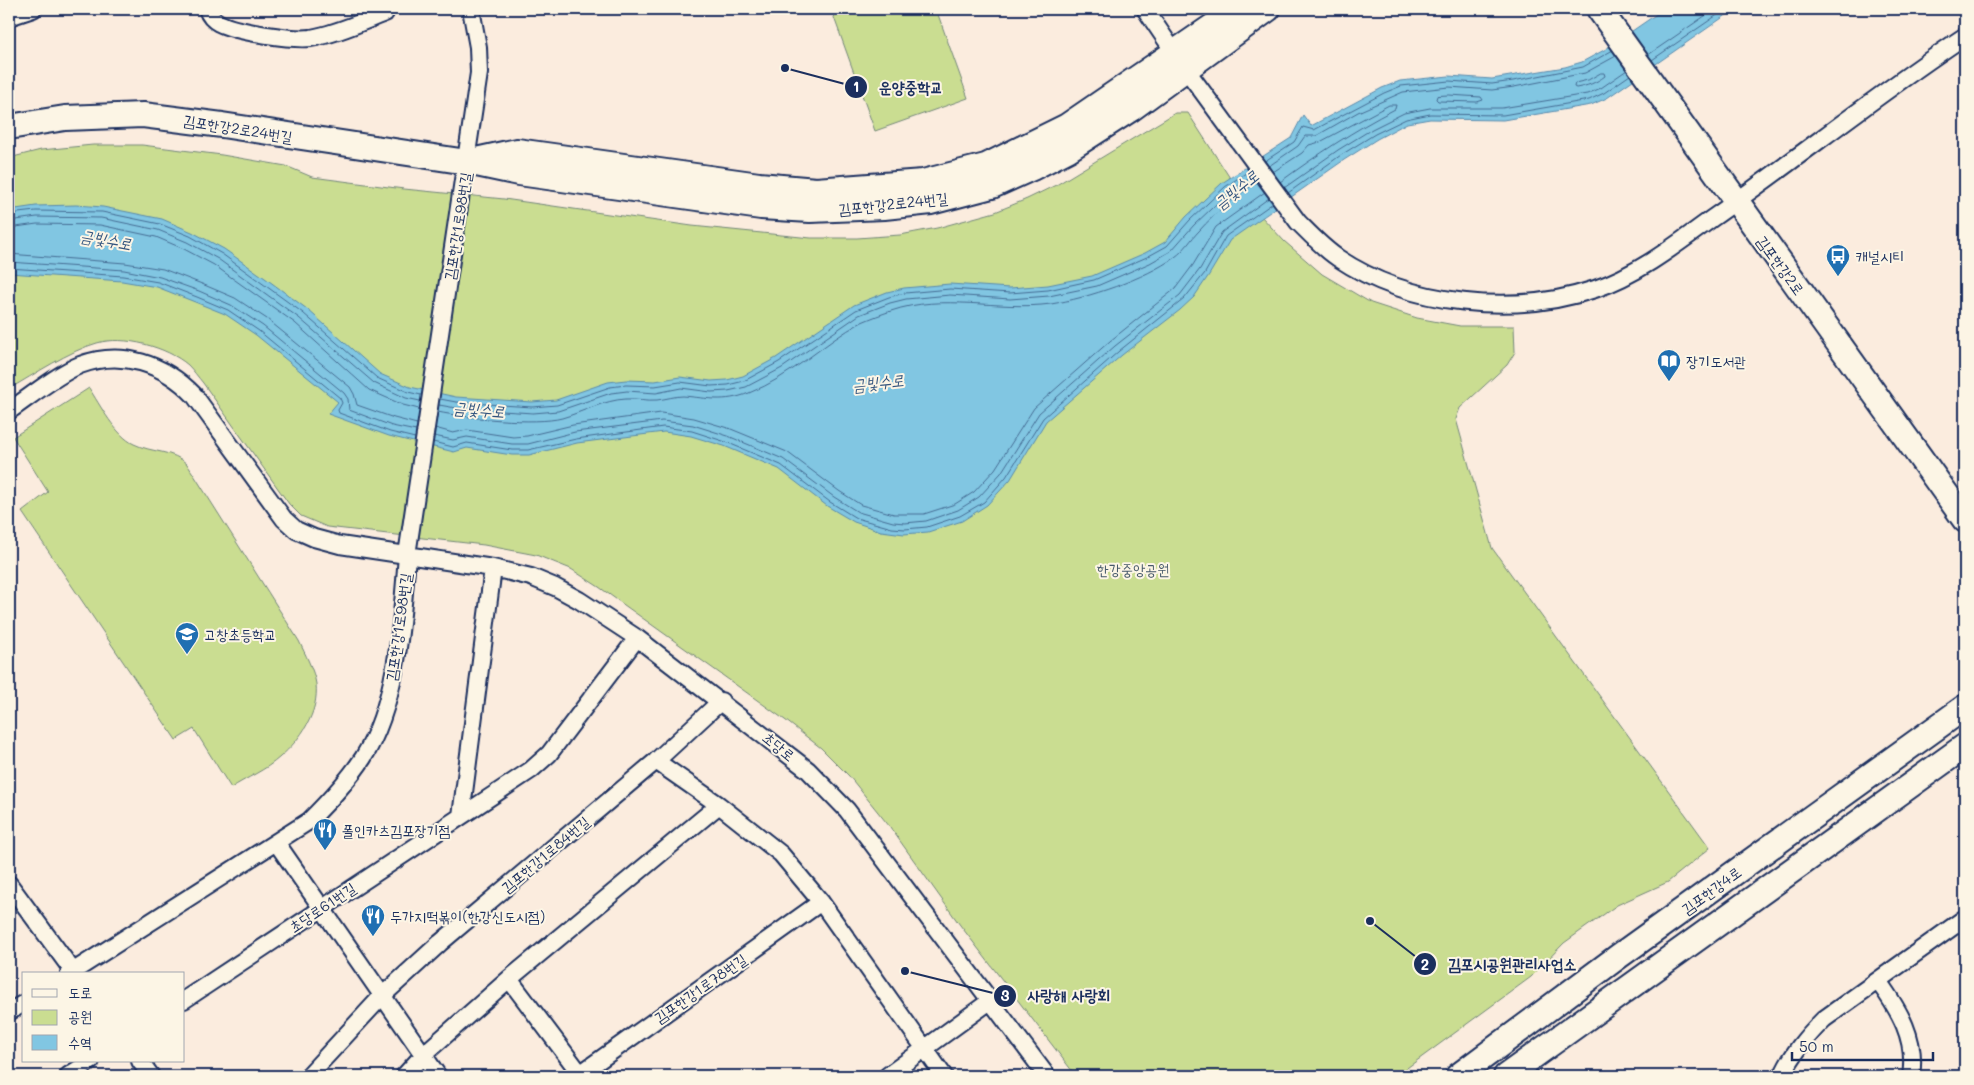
<svg xmlns="http://www.w3.org/2000/svg" width="1974" height="1085" font-family="Mali,'Poor Story',sans-serif">
<style>
.green{fill:#cadd91;stroke:#728678}
.water{fill:#81c6e2;stroke:#588aad}
.lines{fill:none;stroke-linecap:round;stroke-linejoin:round}
.shore{stroke:#446b93;stroke-width:1}
.street-casing{stroke:#1b2f5e;stroke-width:20}
.secondary-casing{stroke:#1b2f5e;stroke-width:28}
.street{stroke:#fcf5e5;stroke-width:16}
.secondary{stroke:#fcf5e5;stroke-width:24}
.labels{text-anchor:middle;dominant-baseline:central;stroke-width:4;stroke-linejoin:round;paint-order:stroke}
.street-label{font-size:15px;fill:#1b2f5e;stroke:#fcf5e5}
.poi-label{font-size:15px;fill:#1b2f5e;stroke:#fcf5e5;text-anchor:start}
.park-label{font-size:15px;fill:#475a6b;stroke:#fcf5e5}
.water-label{font-size:16px;font-style:italic;fill:#34557f;stroke:#fcf5e5}
.leader{fill:none;stroke:#1b2f5e;stroke-width:2}
.callout-dot{fill:#1b2f5e;stroke:#fcf5e5;stroke-width:2}
.mark-label{font-size:15px;text-anchor:middle;font-weight:bold;fill:#fff}
.callout-label{font-size:16px;text-anchor:middle;font-weight:bold;fill:#1b2f5e;stroke:#fcf5e5;stroke-width:4;stroke-linejoin:round;paint-order:stroke}
</style>
<rect width="100%" height="100%" fill="#fbecde"/>
<filter id="ink" filterUnits="userSpaceOnUse"><feTurbulence type="fractalNoise" baseFrequency=".02" numOctaves="2"/><feDisplacementMap in="SourceGraphic" scale="10" xChannelSelector="R" yChannelSelector="G"/><feConvolveMatrix kernelMatrix="1 2 1 2 8 2 1 2 1" color-interpolation-filters="sRGB"/></filter>
<g filter="url(#ink)">
<path class="green" d="M 831,9 L 936,9 L 968,98 L 875,131 Z
M 1175,113 L 1188,113 L 1239,192 L 1284,241 L 1322,274 L 1371,303 L 1417,318 L 1460,326 L 1514,326 L 1515,352 L 1507,365 L 1460,408 L 1456,419 L 1492,548 L 1710,848 L 1668,882 L 1617,905 L 1564,943 L 1531,977 L 1396,1076 L 1076,1076 L 960,925 L 890,827 L 849,776 L 821,748 L 785,720 L 599,587 L 571,569 L 536,555 L 484,545 L 327,527 L 301,516 L 289,504 L 203,383 C 198,377 193,370 188,365 C 167,347 124,335 97,343 C 69,351 35,374 9,389 L 9,158 L 41,150 L 93,145 L 142,145 L 222,155 L 286,166 L 312,177 L 404,189 L 504,199 L 692,226 L 811,238 L 857,238 L 900,235 L 937,228 L 995,212 L 1027,199 L 1058,184 Z
M 89,388 C 100,405 116,436 134,444 C 152,453 173,450 187,464 L 299,641 C 305,654 314,670 316,684 C 319,713 301,739 280,757 C 266,770 246,778 231,788 L 194,729 L 176,740 L 22,512 L 48,492 L 13,437 Z"/>
<path class="water" d="M 1664,9 L 1735,9 L 1607,98 L 1591,105 L 1503,120 L 1430,119 L 1407,123 L 1377,139 L 1344,160 L 1230,240 L 1209,275 L 1194,297 L 1180,310 L 1122,355 L 1046,421 L 1010,480 L 987,505 L 962,521 L 928,532 L 904,534 L 881,531 L 854,522 L 827,506 L 779,469 L 724,446 L 691,436 L 664,432 L 577,443 L 529,455 L 512,455 L 467,448 L 454,452 L 389,436 L 328,414 L 338,402 L 256,335 L 225,314 L 195,302 L 157,287 L 122,281 L 9,273 L 9,210 L 36,206 L 76,205 L 103,207 L 162,219 L 192,232 L 224,249 L 265,278 L 307,309 L 380,374 L 410,387 L 456,397 L 532,402 L 556,400 L 608,382 L 626,380 L 655,381 L 680,377 L 711,381 L 727,380 L 743,376 L 776,358 L 854,305 L 887,292 L 904,288 L 950,284 L 1010,288 L 1048,285 L 1092,276 L 1145,253 L 1165,242 L 1186,217 L 1222,183 L 1291,138 L 1303,115 L 1311,126 L 1382,88 L 1400,81 L 1449,76 L 1492,79 L 1565,67 L 1582,62 L 1606,49 Z"/>
<g class="lines">
<path class="shore" d="M 1648,55 L 1715,9
M 1652,60 L 1726,9
M 1601,73 L 1604,73 L 1605,76 C 1596,83 1587,86 1576,88 L 1574,87 L 1575,83 L 1588,80 Z
M 1449,95 L 1481,97 L 1483,100 L 1477,102 L 1438,101 L 1436,99 L 1437,96 Z
M 1265,161 L 1294,142 L 1303,127 L 1314,130 L 1384,93 L 1401,86 L 1449,81 L 1492,84 L 1513,81 L 1583,67 L 1613,50
M 1269,166 L 1298,146 L 1305,136 L 1316,136 L 1358,112 L 1403,92 L 1449,87 L 1492,90 L 1514,87 L 1585,73 L 1616,56
M 1273,172 L 1302,153 L 1309,145 L 1320,142 L 1389,105 L 1396,105 L 1395,109 C 1354,130 1317,155 1280,182
M 1284,188 L 1338,150 L 1372,129 L 1404,113 L 1430,108 L 1502,108 L 1587,94 L 1601,88 L 1627,70
M 1288,193 L 1341,155 L 1375,134 L 1406,119 L 1430,114 L 1503,115 L 1589,100 L 1604,93 L 1630,75
M 9,214 L 36,211 L 102,212 L 160,224 L 190,236 L 222,254 L 303,313 L 377,378 L 408,392 L 421,395
M 9,221 L 37,217 L 101,218 L 158,230 L 187,242 L 218,259 L 299,318 L 374,383 L 406,398 L 420,401
M 9,228 L 37,224 L 100,225 L 156,237 L 184,249 L 214,265 L 295,323 L 369,390 L 403,405 L 419,409
M 9,254 L 125,263 L 163,269 L 202,284 L 235,298 L 267,319 L 350,387 L 354,394 L 357,405 L 394,418 L 417,424
M 9,262 L 124,270 L 160,277 L 199,291 L 231,305 L 263,326 L 344,393 L 348,399 L 349,410 L 392,426 L 416,431
M 9,268 L 123,276 L 158,282 L 197,297 L 228,310 L 259,331 L 340,398 L 342,403 L 338,410 L 339,413 L 390,432 L 415,438
M 440,399 L 456,402 L 532,407 L 557,405 L 610,387 L 626,385 L 655,386 L 680,382 L 711,386 L 728,385 L 744,381 L 779,362 L 856,310 L 889,297 L 905,293 L 950,289 L 1010,293 L 1048,290 L 1094,280 L 1147,257 L 1167,246 L 1190,220 L 1225,187 L 1249,171
M 439,405 L 456,408 L 533,413 L 558,411 L 611,393 L 627,391 L 656,393 L 681,388 L 711,392 L 728,391 L 746,387 L 782,368 L 859,315 L 890,303 L 906,299 L 950,295 L 1010,299 L 1049,296 L 1097,286 L 1150,263 L 1171,251 L 1194,225 L 1229,192 L 1253,176
M 438,412 C 465,418 536,425 562,418 C 583,412 604,400 626,399 C 636,398 647,401 657,400 C 666,399 675,396 683,396 C 708,398 724,403 749,393 C 791,377 823,343 862,322 C 871,318 882,314 891,311 C 943,293 998,311 1051,304 C 1088,298 1145,279 1175,257 C 1185,250 1191,239 1199,231 C 1216,212 1236,196 1257,182
M 435,428 L 453,433 L 467,430 L 513,437 L 527,436 L 573,425 L 661,413 L 694,418 L 731,429 L 787,452 L 839,491 L 861,505 L 894,514 L 924,514 L 955,504 L 974,492 L 995,469 L 1034,408 L 1110,341 L 1175,289 L 1193,265 L 1216,227 L 1265,192
M 434,436 L 453,440 L 467,437 L 512,444 L 528,444 L 575,432 L 662,421 L 693,425 L 728,436 L 783,459 L 834,497 L 858,512 L 893,522 L 905,523 L 926,521 L 958,510 L 979,497 L 1001,473 L 1039,413 L 1115,346 L 1180,295 L 1200,269 L 1222,232 L 1269,198
M 433,442 L 453,447 L 467,443 L 512,450 L 528,450 L 576,439 L 663,427 L 692,431 L 726,442 L 781,465 L 830,502 L 856,518 L 892,528 L 905,529 L 927,527 L 960,516 L 984,502 L 1006,477 L 1043,418 L 1119,351 L 1184,299 L 1205,273 L 1226,236 L 1273,203"/>
<g class="street-casing">
<path id="street" d="M 207,9 C 209,15 213,20 219,23 C 236,32 293,40 311,38 C 336,34 361,22 385,13 L 384,9
M 1145,9 L 1185,68 L 1298,222 C 1311,235 1323,248 1338,258 C 1409,306 1515,316 1595,289 C 1639,274 1677,244 1714,217 C 1798,158 1879,93 1965,36
M 9,17 L 33,9
M 9,411 C 28,398 59,373 80,365 C 122,349 164,364 194,395 L 284,519 L 296,530 L 314,538 L 340,545 L 493,568 L 531,577 L 555,587 L 579,600 L 637,638 L 808,770 L 847,810 L 1047,1076
M 721,701 L 656,761 L 719,805 L 781,854 L 821,902 L 944,1076
M 461,816 L 493,568
M 276,842 L 438,1076
M 9,884 L 75,974
M 69,974 L 309,821 C 329,801 348,781 363,758 C 398,703 402,618 407,555 L 479,73 L 478,47 L 471,9
M 509,979 L 582,1076
M 1878,981 C 1899,1010 1917,1039 1911,1076
M 184,1000 L 531,770 L 549,754 L 637,638
M 9,1012 L 24,1003
M 140,1061 L 151,1076
M 580,1074 L 821,902
M 68,1076 L 91,1061
M 308,1076 L 382,996 L 440,943 L 656,761
M 404,1076 L 423,1055 L 509,979 L 719,805
M 887,1076 L 990,1001
M 1782,1076 C 1793,1053 1806,1037 1824,1019 L 1965,918"/>
</g>
<g class="secondary-casing">
<path id="secondary" d="M 1599,9 L 1965,520
M 9,127 L 65,118 L 143,115 L 222,125 L 467,162 L 519,173 L 761,207 L 810,210 L 884,207 L 931,202 L 992,186 L 1032,168 L 1069,149 L 1131,109 L 1268,9
M 476,160 L 517,151 L 759,185 L 816,190 L 923,182 L 986,166 L 1067,126 L 1238,9
M 1458,1076 L 1619,956 L 1965,707
M 1506,1076 L 1965,746"/>
</g>
<use href="#street" class="street"/>
<use href="#secondary" class="secondary"/>
</g>
</g>
<defs>
<g id="bus-pin" transform="scale(1.25)"><path d="M0 17L-7.5 6A9.5 9.5 0 1 1 7.5 6Z" fill="#1f6fb2" stroke="#fcf5e5"/><path d="M-5-6H5V4H4V6H2V4H-2V6H-4V4H-5ZM-3.5-4V0h7V-4ZM-3.5 1.2v1.5H-2V1.2ZM2 1.2v1.5H3.5V1.2Z" fill="#fff"/></g>
<g id="library-pin" transform="scale(1.25)"><path d="M0 17L-7.5 6A9.5 9.5 0 1 1 7.5 6Z" fill="#1f6fb2" stroke="#fcf5e5"/><path d="M-6-4Q-3-5.5-.7-3.5V5Q-3 3-6 4ZM6-4Q3-5.5 .7-3.5V5Q3 3 6 4Z" fill="#fff"/></g>
<g id="school-pin" transform="scale(1.25)"><path d="M0 17L-7.5 6A9.5 9.5 0 1 1 7.5 6Z" fill="#1f6fb2" stroke="#fcf5e5"/><path d="M0-5L7-2L0 1L-7-2ZM-4 1L0 2.5L4 1V4Q0 6-4 4Z" fill="#fff"/></g>
<g id="restaurant-pin" transform="scale(1.25)"><path d="M0 17L-7.5 6A9.5 9.5 0 1 1 7.5 6Z" fill="#1f6fb2" stroke="#fcf5e5"/><path d="M-5-6h1v4h1v-4h1v4h1v-4h1v5L-1.5 .5V6h-2V.5L-5-1ZM5-6V6H3V1.5H1.5Q1.5-4 5-6Z" fill="#fff"/></g>
</defs>
<g fill-rule="evenodd">
<use href="#bus-pin" x="1838" y="256"/>
<use href="#library-pin" x="1669" y="361"/>
<use href="#school-pin" x="187" y="634"/>
<use href="#restaurant-pin" x="325" y="830"/>
<use href="#restaurant-pin" x="373" y="916"/>
</g>
<g class="labels">
<g class="street-label">
<text transform="translate(238 128) rotate(9)">김포한강2로24번길</text>
<text transform="translate(893 203) rotate(-6)">김포한강2로24번길</text>
<text transform="translate(457 226) rotate(-81)">김포한강1로98번길</text>
<text transform="translate(1781 265) rotate(54)">김포한강2로</text>
<text transform="translate(398 627) rotate(-82)">김포한강1로98번길</text>
<text transform="translate(779 746) rotate(39)">초당로</text>
<text transform="translate(545 854) rotate(-40)">김포한강1로84번길</text>
<text transform="translate(1711 890) rotate(-36)">김포한강4로</text>
<text transform="translate(322 907) rotate(-34)">초당로61번길</text>
<text transform="translate(700 988) rotate(-35)">김포한강1로78번길</text>
</g>
<g class="poi-label">
<text x="1856" y="256">캐널시티</text>
<text x="1686" y="361">장기도서관</text>
<text x="204" y="634">고창초등학교</text>
<text x="342" y="830">폴인카츠김포장기점</text>
<text x="390" y="916">두가지떡볶이(한강신도시점)</text>
</g>
<g class="park-label">
<text x="1133" y="569">한강중앙공원</text>
</g>
<g class="water-label">
<text transform="translate(1236 189) rotate(-39)">금빛수로</text>
<text transform="translate(106 239) rotate(10)">금빛수로</text>
<text transform="translate(878 382) rotate(-6)">금빛수로</text>
<text transform="translate(479 409) rotate(5)">금빛수로</text>
</g>
</g>
<path class="leader" d="M785 68L856 87M1370 921L1425 964M905 971L1005 996"/>
<g class="callout-dot">
<circle cx="785" cy="68" r="5"/>
<circle cx="1370" cy="921" r="5"/>
<circle cx="905" cy="971" r="5"/>
<circle cx="856" cy="87" r="12"/>
<circle cx="1425" cy="964" r="12"/>
<circle cx="1005" cy="996" r="12"/>
</g>
<g class="mark-label">
<text x="856" y="92">1</text>
<text x="1425" y="970">2</text>
<text x="1005" y="1001">3</text>
</g>
<g class="callout-label">
<text x="911" y="93">운양중학교</text>
<text x="1512" y="970">김포시공원관리사업소</text>
<text x="1069" y="1001">사랑해 사랑회</text>
</g>
<rect width="1974" height="1085" fill="none" stroke="#fcf5e5" stroke-width="30"/>
<rect x="15" y="15" width="1944" height="1055" fill="none" stroke="#1b2f5e" stroke-width="2" filter="url(#ink)"/>
<rect x="22" y="972" width="162" height="90" fill="#fcf5e5" stroke="#a2a6af"/>
<rect x="32" y="989" width="25" height="8" fill="#fcf5e5" stroke="#a2a6af"/>
<text x="68" y="998" font-size="15" fill="#1b2f5e">도로</text>
<rect x="32" y="1010" width="25" height="15" fill="#cadd91" stroke="#a2a6af"/>
<text x="68" y="1022" font-size="15" fill="#1b2f5e">공원</text>
<rect x="32" y="1035" width="25" height="15" fill="#81c6e2" stroke="#a2a6af"/>
<text x="68" y="1048" font-size="15" fill="#1b2f5e">수역</text>
<path d="M1792 1052v8h141v-8" fill="none" stroke="#1b2f5e" stroke-width="2.5"/>
<text x="1799" y="1052" font-size="15" fill="#1b2f5e" stroke="#fcf5e5" stroke-width="4" paint-order="stroke">50 m</text>
</svg>
